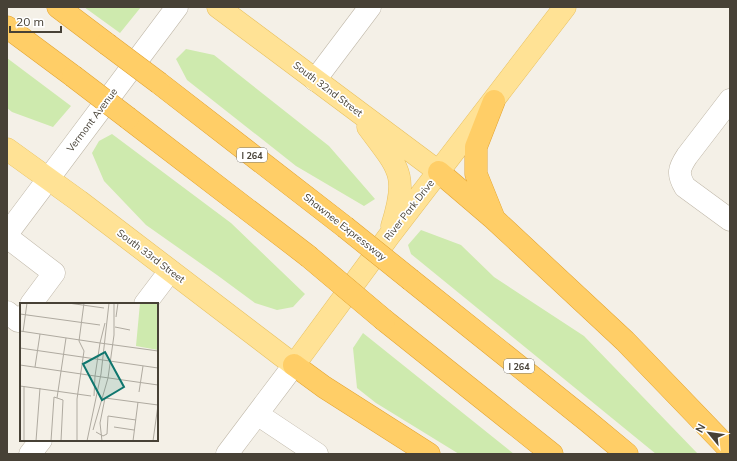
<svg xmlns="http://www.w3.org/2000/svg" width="737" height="461" font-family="Mulish,sans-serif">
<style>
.green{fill:#ceeaae}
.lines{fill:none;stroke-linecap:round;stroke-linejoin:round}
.minor-casing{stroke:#c0b8a9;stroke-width:23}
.major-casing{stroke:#e8c161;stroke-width:23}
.highway-casing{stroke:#e3a432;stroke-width:23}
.minor{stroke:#fff;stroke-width:22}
.major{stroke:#ffe295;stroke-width:22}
.highway{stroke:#ffce67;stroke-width:22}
.highway-bridge-casing{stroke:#e3a432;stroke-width:23;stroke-linecap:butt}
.highway-bridge{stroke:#ffce67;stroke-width:22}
.labels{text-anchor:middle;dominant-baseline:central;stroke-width:3.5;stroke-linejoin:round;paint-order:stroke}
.shield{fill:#fff;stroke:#7e7a72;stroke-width:1}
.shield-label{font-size:9px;font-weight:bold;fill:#474136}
.street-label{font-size:10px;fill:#474136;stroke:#fff}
.inset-road{fill:none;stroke:#afaaa0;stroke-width:1}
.view{fill:#0f766e;fill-opacity:0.15;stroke:#0f766e;stroke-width:2}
.inset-edge{fill:none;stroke:#474136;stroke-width:2}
</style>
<rect width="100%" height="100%" fill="#f4f0e7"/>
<path class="green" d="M 84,7 L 141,7 L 120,33 Z
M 186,49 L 214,55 L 329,146 L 375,199 L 364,206 L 296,166 L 187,80 L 176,59 Z
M 7,58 L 71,106 L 53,127 L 12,112 L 7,108 Z
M 112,134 L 231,223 L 305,294 L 293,307 L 277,310 L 255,303 L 217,275 L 146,225 L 104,181 L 92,153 L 99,141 Z
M 421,230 L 461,245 L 494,277 L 584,336 L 698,454 L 656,454 L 411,254 L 408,245 Z
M 363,333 L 514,454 L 459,454 L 376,403 L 357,388 L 353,348 Z"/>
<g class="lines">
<g class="minor-casing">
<path id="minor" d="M 315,80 L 370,7
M 730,100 L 687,156 C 679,168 677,174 685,187 L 730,220
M 7,234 L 177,7
M 7,237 L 54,273 L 31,304
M 145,304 L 170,271
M 7,312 L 18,321 L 21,317
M 257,414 L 317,454
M 30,454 L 41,440
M 227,454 L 294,365"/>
</g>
<g class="major-casing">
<path id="major" d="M 218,7 L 439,172
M 368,127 C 398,168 409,173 392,226
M 7,149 L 79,201 L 294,365 L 389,236 L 565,7"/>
</g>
<g class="highway-casing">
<path id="highway" d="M 58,7 L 107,44
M 7,27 L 73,76
M 159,83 L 345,227
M 128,118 L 308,256
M 439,172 L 494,219 L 625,341 L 730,450
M 493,216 L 476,174 L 476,147 L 494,101
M 411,280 L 586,420 L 627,454
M 384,320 L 552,454
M 294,365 L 324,387 L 429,454"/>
</g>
<use href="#minor" class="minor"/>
<use href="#major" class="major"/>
<use href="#highway" class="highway"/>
<g class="highway-bridge-casing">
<path id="highway-bridge" d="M 107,44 L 159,83
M 73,76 L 128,118
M 345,227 L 411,280
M 308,256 L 384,320"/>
</g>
<use href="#highway-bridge" class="highway-bridge"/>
</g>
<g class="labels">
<g class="shield">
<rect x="237" y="148" width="30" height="14" rx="3"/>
<rect x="504" y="359" width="30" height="14" rx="3"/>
</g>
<g class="shield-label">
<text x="252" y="155">I 264</text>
<text x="519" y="366">I 264</text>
</g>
<g class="street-label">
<text transform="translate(328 89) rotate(37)">South 32nd Street</text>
<text transform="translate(92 120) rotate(-53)">Vermont Avenue</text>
<text transform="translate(409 210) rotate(-52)">River Park Drive</text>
<text transform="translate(345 227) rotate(38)">Shawnee Expressway</text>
<text transform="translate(151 256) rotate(37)">South 33rd Street</text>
</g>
</g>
<g transform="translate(20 303)">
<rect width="138" height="138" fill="#f4f0e7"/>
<path d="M 120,0 L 138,0 L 138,47 L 116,43 Z" fill="#ceeaae"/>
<path class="inset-road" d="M 48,0 L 84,5M 0,11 L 80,22M 96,14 L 98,0M 95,24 L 110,27M 0,28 L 80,40M 3,29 L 7,0M 94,32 L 94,0M 80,40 L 85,20M 0,45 L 138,65M 138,48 L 80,40 L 75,73 L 138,82M 0,62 L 75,73M 15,64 L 20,31M 88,75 L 94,32M 0,83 L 71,93M 119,89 L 123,63M 74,93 L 75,73M 37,95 L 46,35M 88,113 L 116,117M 94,124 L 114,127M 73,127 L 88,75M 76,129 L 83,133 L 87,131 L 88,113M 4,138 L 4,83M 16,138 L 20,85M 31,138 L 34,94 L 43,97 L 41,138M 57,138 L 57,96 L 64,48 L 59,38 L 64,0M 67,138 L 81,71 L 89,0M 82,138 L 80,120 L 85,95 L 138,102M 113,138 L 118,99M 133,138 L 138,102"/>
<path class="view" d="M 85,49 L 104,84 L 82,97 L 63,61 Z"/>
<rect width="138" height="138" class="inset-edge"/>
</g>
<rect width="737" height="461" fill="none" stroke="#474136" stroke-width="16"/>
<g transform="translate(709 433) rotate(299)" stroke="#ffffff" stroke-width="3" paint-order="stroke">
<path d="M0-3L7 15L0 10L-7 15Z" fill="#474136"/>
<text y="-6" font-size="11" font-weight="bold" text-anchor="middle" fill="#474136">N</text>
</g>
<path d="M10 26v6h51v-6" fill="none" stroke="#474136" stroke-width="2"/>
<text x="16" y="26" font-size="12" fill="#474136" stroke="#ffffff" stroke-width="3" paint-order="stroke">20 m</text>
</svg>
